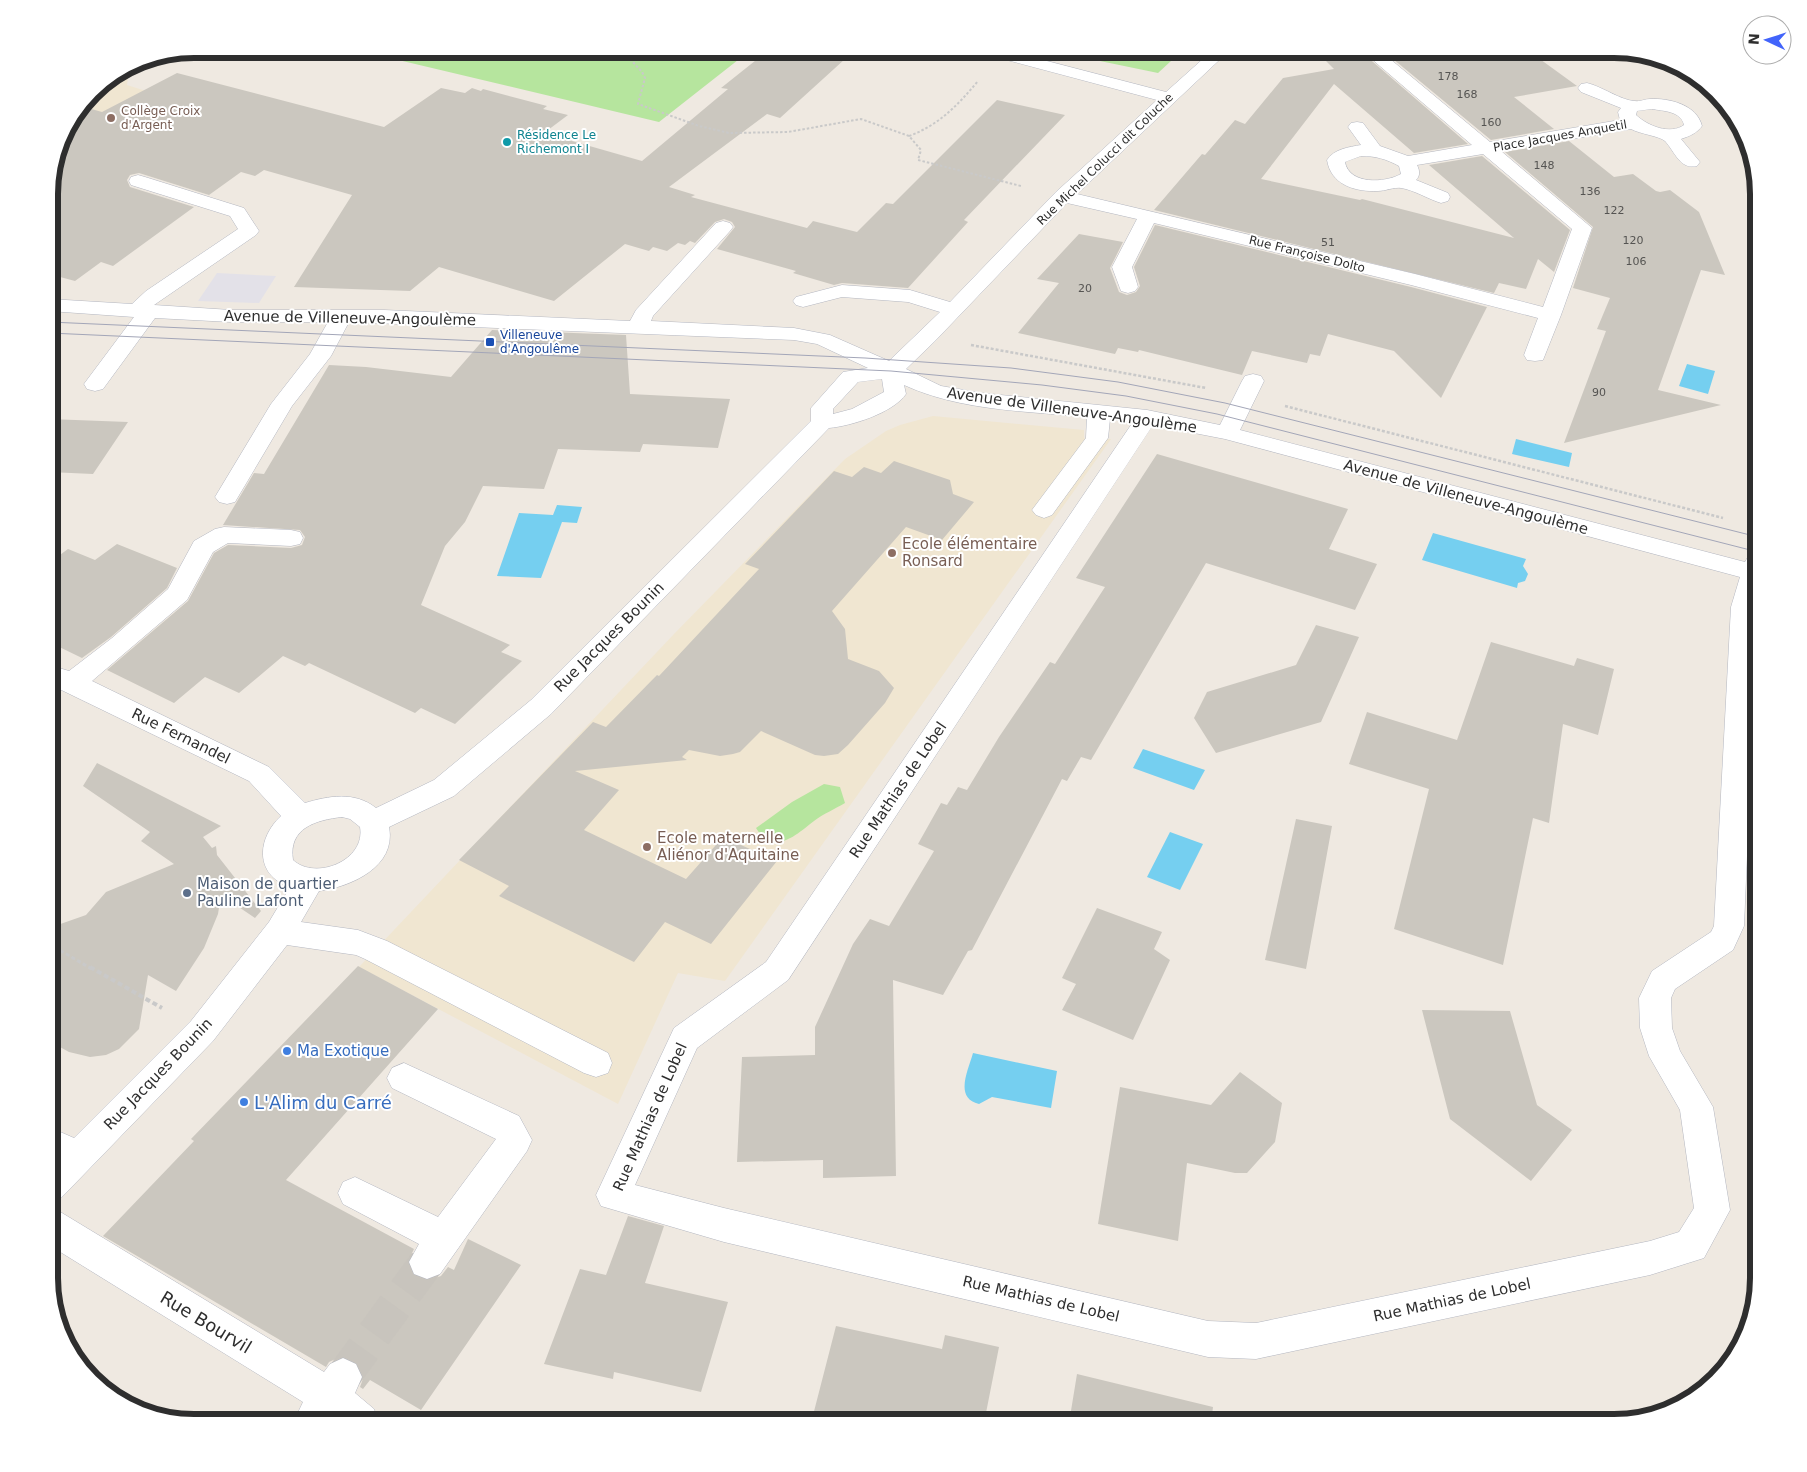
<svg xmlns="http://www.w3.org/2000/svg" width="1807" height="1472" font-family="'DejaVu Sans',sans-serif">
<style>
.industrial{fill:#e3e1e8}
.education{fill:#f0e6d1}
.green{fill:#b6e59e}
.water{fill:#75cff0}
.building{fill:#cbc7bf}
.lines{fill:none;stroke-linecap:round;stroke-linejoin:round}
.minor-tunnel{stroke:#c8c4bd;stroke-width:35;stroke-dasharray:35 18;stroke-linecap:butt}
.minor-casing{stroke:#b4b7c1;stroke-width:1}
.path-far3{stroke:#c9c9c9;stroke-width:2;stroke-dasharray:2.5 2;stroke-linecap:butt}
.path-far2{stroke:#c9c9c9;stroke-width:2.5;stroke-dasharray:3 2;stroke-linecap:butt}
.path-far1{stroke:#c9c9c9;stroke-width:3;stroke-dasharray:4 2.5;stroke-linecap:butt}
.path{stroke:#c9c9c9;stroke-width:4;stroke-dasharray:5 3;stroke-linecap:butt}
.minor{fill:#fff;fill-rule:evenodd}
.tram{stroke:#a3a6b8;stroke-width:1}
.education-dot{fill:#8d6e63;stroke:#fff;stroke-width:2}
.culture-dot{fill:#0f9aa8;stroke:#fff;stroke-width:2}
.transit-dot{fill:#1a4fb4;stroke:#fff;stroke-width:2}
.service-dot{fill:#5c6f8a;stroke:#fff;stroke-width:2}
.shop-dot{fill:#3f7fe0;stroke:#fff;stroke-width:2}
.labels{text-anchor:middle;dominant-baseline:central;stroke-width:4;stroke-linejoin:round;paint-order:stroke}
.far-number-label{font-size:11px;fill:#555452}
.far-education-label{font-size:12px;fill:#785e54;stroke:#fff;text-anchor:start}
.far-culture-label{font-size:12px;fill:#0d838f;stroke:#fff;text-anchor:start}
.far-street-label{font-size:12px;fill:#2e2e2e;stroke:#fff}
.far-transit-label{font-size:12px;fill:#164399;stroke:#fff;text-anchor:start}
.street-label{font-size:15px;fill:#2e2e2e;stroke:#fff}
.education-label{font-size:15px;fill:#785e54;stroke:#fff;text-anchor:start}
.service-label{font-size:15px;fill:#4e5e75;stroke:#fff;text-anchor:start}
.shop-label{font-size:15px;fill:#366cbe;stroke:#fff;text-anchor:start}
.near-shop-label{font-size:18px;fill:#366cbe;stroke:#fff;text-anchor:start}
.near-street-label{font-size:18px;fill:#2e2e2e;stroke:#fff}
.rim{fill:none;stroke:#2e2e2e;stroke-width:6}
</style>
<rect width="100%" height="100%" fill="#efe9e1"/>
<path class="industrial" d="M 217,273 L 276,276 L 259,303 L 198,301 Z"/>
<path class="education" d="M 178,52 L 128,78 L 127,85 L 168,98 L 50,181 L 64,129 L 98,85 L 138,60 Z
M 933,416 L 1084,430 L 1084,438 L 1111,439 L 725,981 L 678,973 L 618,1104 L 359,967 L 674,634 L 845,459 L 886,431 L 900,425 Z"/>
<path class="green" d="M 352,49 L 752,49 L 659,122 Z
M 1042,49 L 1184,49 L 1158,73 Z
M 824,784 L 840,787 L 845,803 C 835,809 823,814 814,821 C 797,834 788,844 766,843 L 756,828 L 792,802 Z"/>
<path class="water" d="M 1687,364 L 1715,371 L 1708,394 L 1679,386 Z
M 1516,439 L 1572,453 L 1569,467 L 1512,454 Z
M 557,505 L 582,507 L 577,523 L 562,522 L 541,578 L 497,576 L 519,513 L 553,515 Z
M 1433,533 L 1526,559 L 1523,566 L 1528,574 L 1525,581 L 1518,583 L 1517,588 L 1422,560 Z
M 1143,749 L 1205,770 L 1194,790 L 1133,768 Z
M 1170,832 L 1203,844 L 1180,890 L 1147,877 Z
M 973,1053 L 1057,1071 L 1051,1108 L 992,1097 L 979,1104 C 954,1098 968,1071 973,1053 Z"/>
<path class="building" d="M 770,49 L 856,49 L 780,118 L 767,114 L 669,187 L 695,195 L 691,197 L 807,228 L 813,221 L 857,232 L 886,203 L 893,204 L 997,100 L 1065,115 L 964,220 L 968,222 L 908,288 L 842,283 L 834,285 L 793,273 L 796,271 L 717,249 L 735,227 L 732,222 L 724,219 L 715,222 L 695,243 L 690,241 L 685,245 L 678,243 L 667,251 L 653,247 L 649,251 L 625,244 L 554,301 L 439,267 L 410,291 L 294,287 L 352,195 L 264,170 L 255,176 L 241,172 L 209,195 L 139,173 L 130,175 L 127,180 L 130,187 L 194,207 L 113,266 L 101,262 L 75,281 L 49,274 L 49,183 L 64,129 L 81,106 L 102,112 L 177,73 L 384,127 L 441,88 L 465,93 L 472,88 L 481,91 L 483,89 L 547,106 L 543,109 L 568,115 L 544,133 L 642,161 L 728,89 L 721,88 Z
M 1335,49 L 1358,49 L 1468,144 L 1414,153 L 1334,84 L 1261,179 L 1360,200 L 1362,199 L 1514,238 L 1429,165 L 1482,156 L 1570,230 L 1554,272 L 1538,259 L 1526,289 L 1499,283 L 1494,293 L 1154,210 L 1202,154 L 1205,155 L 1235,120 L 1245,124 L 1283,78 L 1334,69 L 1326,61 L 1346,58 Z
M 1381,49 L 1526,49 L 1577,86 L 1514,97 L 1554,129 L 1491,140 Z
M 1569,141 L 1614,177 L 1633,174 L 1656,191 L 1660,192 L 1670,190 L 1699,212 L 1725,275 L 1701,270 L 1658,390 L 1721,405 L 1564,443 L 1606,331 L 1597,329 L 1610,298 L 1573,288 L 1593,227 L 1505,152 Z
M 1155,225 L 1411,287 L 1487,307 L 1441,398 L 1394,351 L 1328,334 L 1320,356 L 1310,354 L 1307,363 L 1252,351 L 1242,375 L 1139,350 L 1138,352 L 1118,348 L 1115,354 L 1018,333 L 1059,283 L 1037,279 L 1079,234 L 1123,242 L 1110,268 L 1119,292 L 1127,295 L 1136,292 L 1140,286 L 1134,267 Z
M 492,330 L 626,335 L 630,394 L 730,399 L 718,448 L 643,444 L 640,452 L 558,449 L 544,489 L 483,486 L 465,522 L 445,546 L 421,605 L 510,645 L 501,652 L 522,661 L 455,724 L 421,708 L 415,713 L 309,663 L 305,666 L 283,656 L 239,693 L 205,677 L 174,703 L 107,670 L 188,601 L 214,553 L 228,545 L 291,548 L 302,545 L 305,537 L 300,530 L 223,525 L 254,473 L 264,474 L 329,365 L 366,367 L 451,377 Z
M 49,419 L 128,422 L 93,474 L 49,472 Z
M 1157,454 L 1348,509 L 1329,549 L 1377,564 L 1355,610 L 1206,563 L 1091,760 L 1081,757 L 1067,781 L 1062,779 L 972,950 L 968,951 L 943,995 L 893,980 L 896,1176 L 823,1178 L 823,1160 L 737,1162 L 742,1057 L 815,1055 L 815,1027 L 853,944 L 870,919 L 889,926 L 934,851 L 918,844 L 941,803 L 947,805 L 958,787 L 967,790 L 999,737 L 1050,662 L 1055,664 L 1105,587 L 1076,578 Z
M 894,461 L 950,480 L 953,494 L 974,502 L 942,540 L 906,527 L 832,611 L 845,629 L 848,659 L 879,671 L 894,688 L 885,703 L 848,745 L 838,754 L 824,756 L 815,755 L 761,731 L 740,752 L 733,754 L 720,756 L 689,750 L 682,757 L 687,760 L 575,771 L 619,790 L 584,830 L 686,879 L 723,837 L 777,861 L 711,944 L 665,922 L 634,962 L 499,896 L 509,886 L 459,860 L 593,722 L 606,727 L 657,675 L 659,676 L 759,569 L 745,564 L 834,471 L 852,477 L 864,467 L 881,473 Z
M 117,544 L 177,568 L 167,588 L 111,637 L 82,658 L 49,642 L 49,563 L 68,549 L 95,560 Z
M 1316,625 L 1359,637 L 1321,722 L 1216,753 L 1194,718 L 1207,692 L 1296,665 Z
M 1491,642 L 1574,666 L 1577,658 L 1614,669 L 1598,735 L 1563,724 L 1549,823 L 1533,818 L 1503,965 L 1394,929 L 1429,789 L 1349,764 L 1367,712 L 1457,740 Z
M 97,763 L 221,826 L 203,837 L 212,848 L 216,846 L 217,855 L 261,911 L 255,918 L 221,895 L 218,914 L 204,948 L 176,991 L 148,975 L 139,1029 L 119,1049 L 106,1055 L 90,1057 L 69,1052 L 49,1041 L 49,928 L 86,915 L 106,892 L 174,864 L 141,841 L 150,832 L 83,786 Z
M 1296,819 L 1332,826 L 1306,969 L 1265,960 Z
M 1097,908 L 1162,932 L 1154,949 L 1170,960 L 1133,1040 L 1062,1010 L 1076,984 L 1062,978 Z
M 358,966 L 438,1009 L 286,1180 L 414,1249 L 407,1263 L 413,1276 L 426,1281 L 441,1276 L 448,1267 L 454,1270 L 468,1239 L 521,1265 L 421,1410 L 370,1380 L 363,1389 L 360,1387 L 364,1376 L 357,1362 L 342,1356 L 329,1362 L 326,1367 L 103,1236 L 194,1141 L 191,1139 Z
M 1422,1010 L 1510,1011 L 1537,1105 L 1572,1130 L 1531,1181 L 1450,1119 Z
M 1240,1072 L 1282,1103 L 1275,1142 L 1247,1173 L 1235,1173 L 1187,1163 L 1178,1241 L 1098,1224 L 1120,1087 L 1211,1105 Z
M 628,1216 L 664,1226 L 645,1283 L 728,1302 L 701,1392 L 614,1372 L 613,1379 L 544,1364 L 580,1269 L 606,1275 Z
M 836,1326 L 942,1349 L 945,1335 L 999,1347 L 984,1423 L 811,1423 Z
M 1077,1374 L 1213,1407 L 1211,1423 L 1069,1423 Z"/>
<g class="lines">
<path class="minor-tunnel" d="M 343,1377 L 427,1262"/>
<g class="minor-casing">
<path id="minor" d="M 975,49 L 1001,49 L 1166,92 L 1214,49 L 1231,49 L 1077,194 L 1415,274 L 1543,307 L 1572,229 L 1483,154 L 1417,165 C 1420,171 1420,176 1416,180 L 1448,193 L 1450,197 L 1448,201 L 1441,203 C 1428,199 1414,190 1401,188 C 1394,187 1385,191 1378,191 C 1355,192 1331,185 1327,160 C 1334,149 1349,147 1361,145 L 1348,127 L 1351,123 L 1357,122 L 1363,123 L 1380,146 L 1408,156 L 1472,145 L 1360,49 L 1378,49 L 1490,142 L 1620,120 L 1618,112 L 1621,108 L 1581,92 L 1578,88 L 1581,84 L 1587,83 C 1601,86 1622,101 1635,101 C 1640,102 1645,99 1650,99 C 1670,98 1697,105 1702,126 C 1697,133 1690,136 1681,139 L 1700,162 L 1697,166 C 1680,170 1675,152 1665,141 C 1659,136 1640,134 1631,129 L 1501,151 L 1592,228 L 1561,315 L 1543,360 L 1535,361 L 1527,360 L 1524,355 L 1538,318 L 1411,285 L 1154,223 L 1132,267 L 1138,287 L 1135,291 L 1128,293 L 1121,291 L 1112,267 L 1137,219 L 1067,203 L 935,341 L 906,369 L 941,386 L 981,393 L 1147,410 L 1220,425 L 1242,381 L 1245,376 L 1253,374 L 1261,376 L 1264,381 L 1240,430 L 1745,562 L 1749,555 L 1758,553 L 1758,599 L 1744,926 L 1733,950 L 1675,989 L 1671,998 L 1672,1028 L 1680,1051 L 1713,1107 L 1730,1210 L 1704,1258 L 1650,1275 L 1256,1359 L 1208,1357 L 724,1242 L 601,1206 L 596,1195 L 674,1028 L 766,962 L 1133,422 L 1110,419 L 1108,438 L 1052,515 L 1044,518 L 1036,515 L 1032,510 L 1086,438 L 1087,417 C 1026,411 961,411 904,385 L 906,394 C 893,413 851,426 829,428 L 551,714 L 454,796 L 389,827 C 397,867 350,887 319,891 L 301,922 L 358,930 L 387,941 L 608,1053 L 612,1063 L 608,1073 L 596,1077 L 584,1073 L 365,959 L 356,955 L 287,945 L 213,1041 L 61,1198 L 49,1203 L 49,1163 L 51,1161 L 49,1160 L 49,1127 L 74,1138 L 191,1021 L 269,922 L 290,887 C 254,875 257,838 281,816 L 249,781 L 49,684 L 49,665 L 69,671 L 112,638 L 168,589 L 194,541 L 215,529 L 224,527 L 291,530 L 300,532 L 303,538 L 300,544 L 291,546 L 228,543 L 213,552 L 187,600 L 92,681 L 269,767 L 305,803 C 328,796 355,791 376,808 L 434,780 L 531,700 L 811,421 L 811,408 L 843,372 L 868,368 L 817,344 L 794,340 L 349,322 L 331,356 L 292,406 L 235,502 L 227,504 L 219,502 L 215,497 L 271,404 L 310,354 L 328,322 L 231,322 L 155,318 L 103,389 L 95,391 L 87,389 L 84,384 L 134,317 L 49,311 L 49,299 L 132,304 L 146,291 L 238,229 L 230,216 L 131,185 L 129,181 L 131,177 L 138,175 L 145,177 L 244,208 L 259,231 L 256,235 L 154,305 L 231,310 L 384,310 L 630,321 L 636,310 L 716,223 L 723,221 L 730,223 L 733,227 L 730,231 L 653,316 L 651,321 L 794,328 L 830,335 L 889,361 L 940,312 L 908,302 L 842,297 L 803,307 L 796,305 L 793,301 L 796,297 L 842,285 L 910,290 L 950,302 L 1056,192 L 1157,100 L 977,52 ZM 1652,109 C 1663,111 1681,111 1684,125 C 1670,135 1648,126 1636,115 L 1637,111 ZM 1361,156 C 1376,156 1386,159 1399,166 L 1401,174 C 1385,183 1349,185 1345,162 ZM 882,379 L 884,392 L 852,409 L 833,414 L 833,409 L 858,382 ZM 1153,425 L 1225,439 L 1740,577 L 1731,607 L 1714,926 L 1711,932 L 1652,971 L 1639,998 L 1640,1028 L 1649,1056 L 1680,1110 L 1694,1208 L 1679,1232 L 1650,1241 L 1256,1323 L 1208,1321 L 724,1208 L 635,1185 L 697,1048 L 788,980 ZM 342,817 L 350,819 L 360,827 C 366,860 316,881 293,860 C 288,828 316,820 342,817 Z
M 404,1063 L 519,1116 L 532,1140 L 527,1151 L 440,1274 L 427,1279 L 414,1274 L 409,1262 L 419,1244 L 343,1204 L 338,1193 L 343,1182 L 355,1177 L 438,1217 L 496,1139 L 392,1088 L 387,1078 L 392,1068 Z
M 49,1208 L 62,1213 L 324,1372 L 330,1364 L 343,1358 L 356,1364 L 362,1377 L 355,1393 L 374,1409 L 379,1423 L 293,1423 L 303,1402 L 49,1245 Z"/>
</g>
<path class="path-far3" d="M 621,49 L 642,72 L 645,78 L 638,104 L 699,126 L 729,133 L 788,132 L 861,119 L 909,136 L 921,150 L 918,160 L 1021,186
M 909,136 C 939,125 958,105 978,81"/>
<path class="path-far2" d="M 971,345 L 1206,388
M 1285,406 L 1723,518"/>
<path class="path-far1" d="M 49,944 L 92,969"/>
<path class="path" d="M 90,967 L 162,1008"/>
<use href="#minor" class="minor"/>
<path class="tram" d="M 49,322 L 865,358 L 1011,368 L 1118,382 L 1225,403 L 1758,537
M 49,333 L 891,371 L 1042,385 L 1126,396 L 1217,414 L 1758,552"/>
</g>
<g class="education-dot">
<circle cx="111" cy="118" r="5"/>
<circle cx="892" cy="553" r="5"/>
<circle cx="647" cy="847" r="5"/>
</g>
<circle class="culture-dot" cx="507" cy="142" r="5"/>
<rect class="transit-dot" x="485" y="337" width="10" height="10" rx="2.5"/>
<circle class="service-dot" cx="187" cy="893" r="5"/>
<g class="shop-dot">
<circle cx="287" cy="1051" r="5"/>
<circle cx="244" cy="1102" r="5"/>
</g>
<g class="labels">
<g class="far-number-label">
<text x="1448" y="76">178</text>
<text x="1467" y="94">168</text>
<text x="1491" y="122">160</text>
<text x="1544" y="165">148</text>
<text x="1590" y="191">136</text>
<text x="1614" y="210">122</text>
<text x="1633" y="240">120</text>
<text x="1328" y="242">51</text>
<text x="1636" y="261">106</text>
<text x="1085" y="288">20</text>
<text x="1599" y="392">90</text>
</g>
<g class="far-education-label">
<text x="121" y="111">Collège Croix<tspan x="121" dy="14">d'Argent</tspan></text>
</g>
<g class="far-culture-label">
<text x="517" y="135">Résidence Le<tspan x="517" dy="14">Richemont I</tspan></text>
</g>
<g class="far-street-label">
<text transform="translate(1560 136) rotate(-10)">Place Jacques Anquetil</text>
<text transform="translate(1105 159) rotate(-44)">Rue Michel Colucci dit Coluche</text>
<text transform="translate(1307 254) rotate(14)">Rue Françoise Dolto</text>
</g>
<g class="far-transit-label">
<text x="500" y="335">Villeneuve<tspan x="500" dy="14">d'Angoulême</tspan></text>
</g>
<g class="street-label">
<text transform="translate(350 318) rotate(1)">Avenue de Villeneuve-Angoulème</text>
<text transform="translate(1072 410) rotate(8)">Avenue de Villeneuve-Angoulème</text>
<text transform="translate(1466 497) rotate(15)">Avenue de Villeneuve-Angoulème</text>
<text transform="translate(609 637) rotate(-45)">Rue Jacques Bounin</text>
<text transform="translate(181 736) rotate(26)">Rue Fernandel</text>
<text transform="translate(898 790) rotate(-56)">Rue Mathias de Lobel</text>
<text transform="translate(158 1074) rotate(-46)">Rue Jacques Bounin</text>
<text transform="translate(650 1117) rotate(-66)">Rue Mathias de Lobel</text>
<text transform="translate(1041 1299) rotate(13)">Rue Mathias de Lobel</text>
<text transform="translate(1452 1300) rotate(-12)">Rue Mathias de Lobel</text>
</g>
<g class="education-label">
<text x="902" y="544">Ecole élémentaire<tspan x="902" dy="17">Ronsard</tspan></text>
<text x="657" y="838">Ecole maternelle<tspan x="657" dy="17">Aliénor d'Aquitaine</tspan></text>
</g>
<g class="service-label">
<text x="197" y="884">Maison de quartier<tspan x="197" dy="17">Pauline Lafont</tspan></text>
</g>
<g class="shop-label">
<text x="297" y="1051">Ma Exotique</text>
</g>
<g class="near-shop-label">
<text x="254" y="1102">L'Alim du Carré</text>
</g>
<g class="near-street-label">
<text transform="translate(206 1322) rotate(31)">Rue Bourvil</text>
</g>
</g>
<path d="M0 0H1807V1472H0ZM194 58H1614A136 136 0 0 1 1750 194V1278A136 136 0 0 1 1614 1414H194A136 136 0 0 1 58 1278V194A136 136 0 0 1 194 58Z" fill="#fff" fill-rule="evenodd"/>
<path class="rim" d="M194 58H1614A136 136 0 0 1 1750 194V1278A136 136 0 0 1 1614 1414H194A136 136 0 0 1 58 1278V194A136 136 0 0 1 194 58Z"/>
<g transform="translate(1767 40) rotate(274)"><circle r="24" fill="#ffffff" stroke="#ababab"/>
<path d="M0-4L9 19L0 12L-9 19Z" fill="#4264fb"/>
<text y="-8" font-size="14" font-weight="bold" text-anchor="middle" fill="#2e2e2e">N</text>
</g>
</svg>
